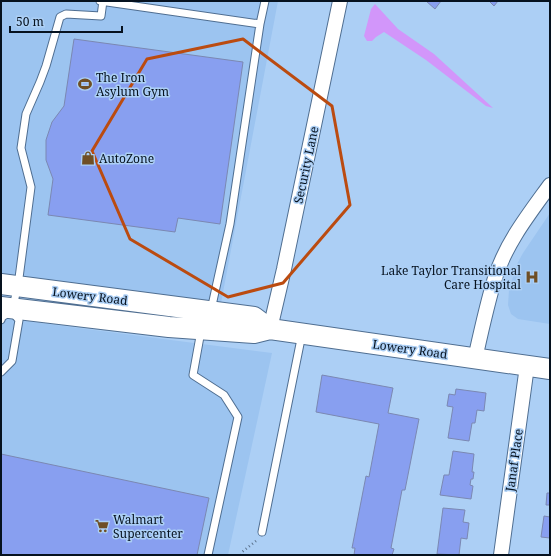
<svg xmlns="http://www.w3.org/2000/svg" width="551" height="556" font-family="'Noto Serif',serif">
<style>
.built{fill:#9cc4f0}
.water{fill:#d296fa}
.building{fill:#889ff0;stroke:#7b88b2}
.lines{fill:none;stroke-linecap:round;stroke-linejoin:round}
.lane-casing{stroke:#4f6e91;stroke-width:9}
.street-casing{stroke:#4f6e91;stroke-width:16}
.secondary-casing{stroke:#4f6e91;stroke-width:22}
.path{stroke:#586f88;stroke-width:2.5;stroke-dasharray:1 3;stroke-linecap:butt}
.lane{stroke:#fff;stroke-width:7}
.street{stroke:#fff;stroke-width:14}
.secondary{stroke:#fff;stroke-width:20}
.marked{fill:none;stroke:#bb4b10;stroke-width:3;stroke-linejoin:round}
.labels{text-anchor:middle;dominant-baseline:central;stroke-width:3;stroke-linejoin:round;paint-order:stroke}
.poi-label{font-size:12px;fill:#06121f;stroke:#accff5;text-anchor:start}
.street-label{font-size:12px;fill:#06121f;stroke:#accff5}
</style>
<rect width="100%" height="100%" fill="#accff5"/>
<path class="built" d="M 1,1 L 278,1 L 221,303 L 1,274 Z
M 550,213 L 550,324 L 518,319 L 511,314 L 508,305 L 509,290 L 517,264 L 523,253 Z
M 1,318 L 272,353 L 228,555 L 1,555 Z"/>
<path class="water" d="M 375,4 L 398,29 L 434,54 L 493,108 L 486,106 L 426,60 L 384,32 L 376,37 L 372,41 L 367,41 L 364,36 L 371,9 Z"/>
<path class="building" d="M 426,1 L 441,1 L 435,9 Z
M 489,1 L 498,1 L 494,6 Z
M 74,39 L 243,62 L 220,224 L 178,218 L 175,232 L 48,215 L 53,179 L 46,160 L 46,140 L 52,122 L 64,106 Z
M 322,375 L 393,388 L 388,413 L 419,419 L 405,490 L 402,490 L 391,548 L 394,549 L 392,555 L 354,555 L 355,548 L 352,548 L 366,476 L 369,477 L 379,424 L 316,412 Z
M 456,389 L 486,393 L 484,411 L 477,410 L 475,423 L 472,423 L 469,441 L 448,438 L 453,407 L 447,406 L 449,394 L 455,395 Z
M 453,451 L 474,454 L 472,472 L 474,472 L 473,479 L 471,479 L 470,485 L 473,486 L 471,499 L 440,495 L 444,475 L 449,475 Z
M 1,454 L 209,498 L 197,555 L 1,555 Z
M 547,493 L 550,493 L 550,505 L 546,505 Z
M 443,508 L 465,510 L 463,522 L 469,523 L 467,539 L 461,538 L 459,555 L 437,554 Z
M 544,516 L 550,517 L 550,538 L 541,537 Z"/>
<g class="lines">
<g class="lane-casing">
<path id="lane" d="M 100,1 L 260,24
M 211,310 L 230,224 L 260,24 L 265,1
M 1,320 L 2,317 L 12,311 L 13,308 L 19,278 L 31,187 L 21,148 L 26,114 L 40,82 L 46,66 L 60,17 L 66,14 L 101,16 L 103,1
M 201,331 L 193,375 L 224,395 L 238,417 L 208,555
M 1,372 L 12,361 L 19,320 L 13,313
M 262,532 L 302,334"/>
</g>
<g class="street-casing">
<path id="street" d="M 270,329 L 284,269 L 340,1
M 475,359 C 481,332 487,304 495,278 C 506,243 529,214 550,185
M 501,555 L 527,366"/>
</g>
<g class="secondary-casing">
<path id="secondary" d="M 1,284 L 254,317 L 270,329
M 1,307 L 169,327 L 254,333 L 270,329 L 550,369"/>
</g>
<path class="path" d="M 241,555 L 242,552 L 256,541"/>
<use href="#lane" class="lane"/>
<use href="#street" class="street"/>
<use href="#secondary" class="secondary"/>
</g>
<path class="marked" d="M 243,39 L 332,106 L 350,205 L 283,283 L 228,297 L 130,239 L 92,151 L 147,59 Z"/>
<defs>
<g id="stadium-bare" transform="scale(1.08)"><path d="M0-5a6.5 5 0 1 0 0 10a6.5 5 0 1 0 0-10ZM-3.5-1.8h7v3.6h-7Z" fill="#6f4f25" stroke="#accff5" stroke-width="2.5" paint-order="stroke"/></g>
<g id="shop-bare" transform="scale(1.08)"><path d="M-5-2.5h2.3a2.7 3.5 0 0 1 5.4 0H5L5.5 6h-11ZM-1.5-2.5h3a1.5 2.3 0 0 0-3 0Z" fill="#6f4f25" stroke="#accff5" stroke-width="2.5" paint-order="stroke"/></g>
<g id="hospital-bare" transform="scale(1.08)"><path d="M-5-5h3v3.5h4V-5h3V5h-3V1.5h-4V5h-3Z" fill="#6f4f25" stroke="#accff5" stroke-width="2.5" paint-order="stroke"/></g>
<g id="supermarket-bare" transform="scale(1.08)"><path d="M-6-5.5h2.5l.6 2H6L4.5 2H-2.5L-4.4-4H-6ZM-1.5 3.2a1.3 1.3 0 1 0 .1 0ZM3 3.2a1.3 1.3 0 1 0 .1 0Z" fill="#6f4f25" stroke="#accff5" stroke-width="2.5" paint-order="stroke"/></g>
</defs>
<g fill-rule="evenodd">
<use href="#stadium-bare" x="85" y="84"/>
<use href="#shop-bare" x="88" y="158"/>
<use href="#hospital-bare" x="532" y="277"/>
<use href="#supermarket-bare" x="102" y="526"/>
</g>
<g class="labels">
<g class="poi-label">
<text x="96" y="77">The Iron<tspan x="96" dy="14">Asylum Gym</tspan></text>
<text x="99" y="158">AutoZone</text>
<text x="521" y="270" text-anchor="end">Lake Taylor Transitional<tspan x="521" dy="14">Care Hospital</tspan></text>
<text x="113" y="519">Walmart<tspan x="113" dy="14">Supercenter</tspan></text>
</g>
<g class="street-label">
<text transform="translate(306 165) rotate(-78)">Security Lane</text>
<text transform="translate(90 296) rotate(7)">Lowery Road</text>
<text transform="translate(410 349) rotate(8)">Lowery Road</text>
<text transform="translate(514 460) rotate(-82)">Janaf Place</text>
</g>
</g>
<rect width="551" height="556" fill="none" stroke="#06121f" stroke-width="4"/>
<path d="M10 26v6h112v-6" fill="none" stroke="#06121f" stroke-width="2"/>
<text x="16" y="26" font-size="12" fill="#06121f" stroke="#accff5" stroke-width="3" paint-order="stroke">50 m</text>
</svg>
